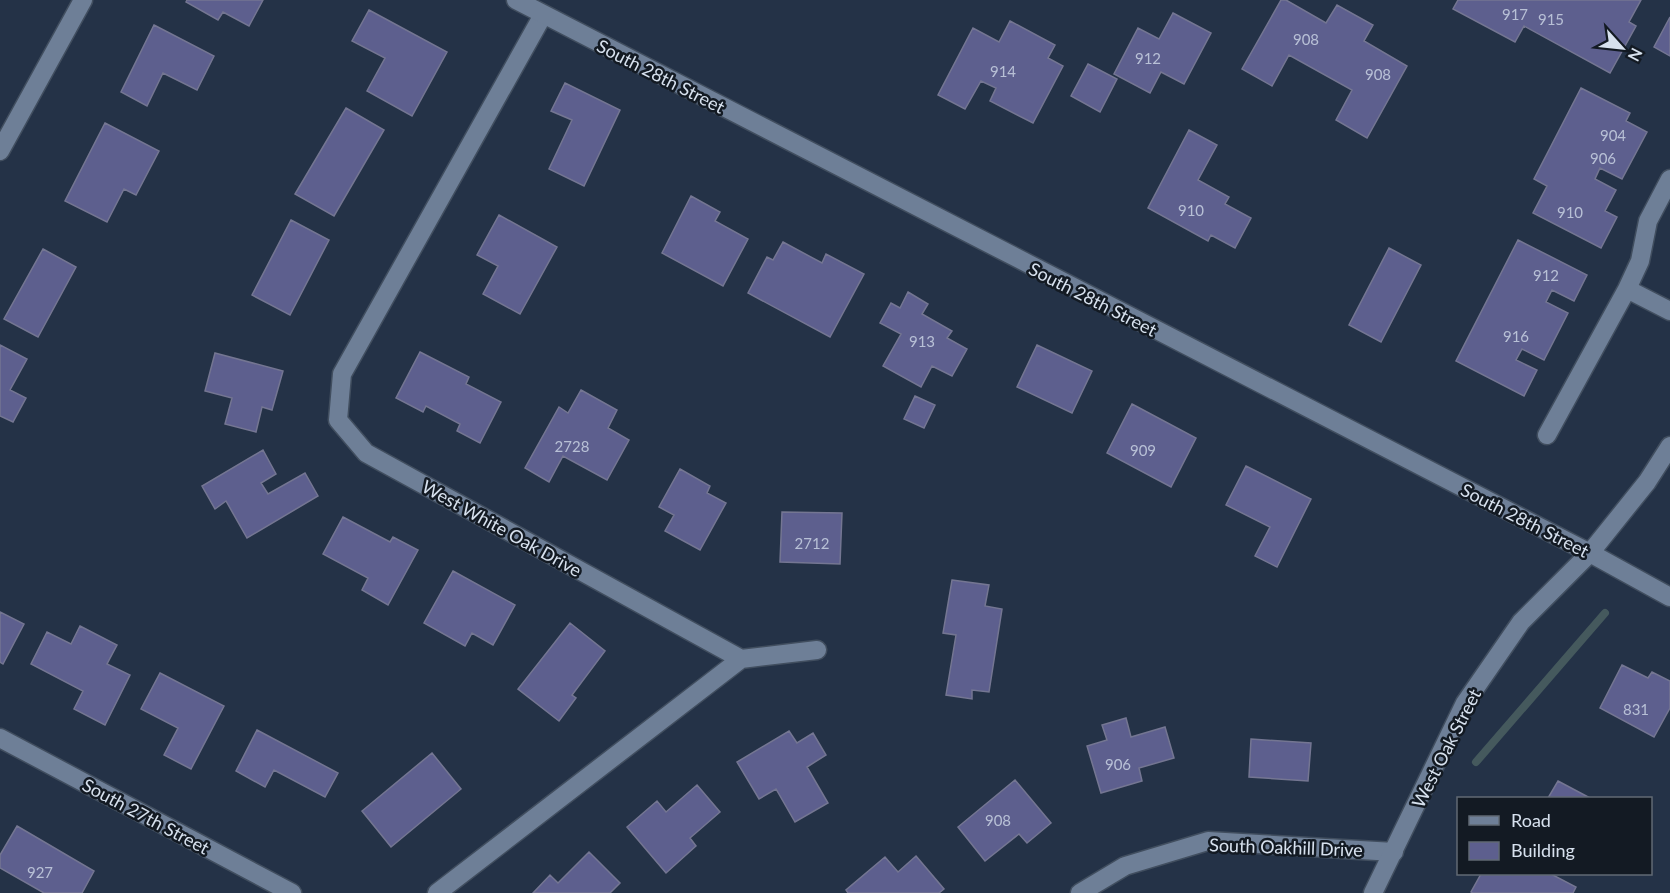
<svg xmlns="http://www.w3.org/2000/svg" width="1670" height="893" font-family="Lato,sans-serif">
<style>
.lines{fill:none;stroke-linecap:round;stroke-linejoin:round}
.stream{stroke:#45595d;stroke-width:8}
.building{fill:#5d5f8e;stroke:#747692;stroke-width:1.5}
.street-casing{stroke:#414e5f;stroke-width:21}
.secondary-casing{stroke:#414e5f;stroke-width:21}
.street{stroke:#6e7f97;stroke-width:18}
.secondary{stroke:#6e7f97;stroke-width:18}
.labels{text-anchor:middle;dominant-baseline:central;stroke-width:5;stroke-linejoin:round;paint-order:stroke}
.number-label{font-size:15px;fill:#b8c0d6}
.street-label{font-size:18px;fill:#d7e1ee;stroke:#131a23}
</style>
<rect width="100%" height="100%" fill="#243247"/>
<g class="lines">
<path class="stream" d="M 1476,762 L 1605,613"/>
</g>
<path class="building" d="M 187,0 L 263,0 L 249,26 L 223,12 L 218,20 L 186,2 Z
M 1281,0 L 1286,0 L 1326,23 L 1337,5 L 1373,25 L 1364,41 L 1407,66 L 1367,138 L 1336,120 L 1352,90 L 1289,55 L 1272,86 L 1242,69 Z
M 1458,0 L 1641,0 L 1629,22 L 1636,26 L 1610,73 L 1524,26 L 1515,42 L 1453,9 Z
M 369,10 L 447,52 L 412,116 L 367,91 L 385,58 L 352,41 Z
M 1173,13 L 1211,33 L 1184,84 L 1161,72 L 1150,93 L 1114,74 L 1138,28 L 1159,39 Z
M 1670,17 L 1670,56 L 1654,47 Z
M 1010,21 L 1055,45 L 1048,58 L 1063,66 L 1033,123 L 990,101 L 996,88 L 981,81 L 965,109 L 938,95 L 973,28 L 999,42 Z
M 154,25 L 214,56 L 197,90 L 163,73 L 147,106 L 121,92 Z
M 1088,64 L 1117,79 L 1100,112 L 1071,96 Z
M 565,83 L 620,110 L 584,186 L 549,169 L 572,120 L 551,111 Z
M 1581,88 L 1630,113 L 1626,121 L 1647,132 L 1622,179 L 1600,168 L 1595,179 L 1616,190 L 1605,211 L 1617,217 L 1601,248 L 1533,213 L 1547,186 L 1534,179 Z
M 346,108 L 384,130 L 334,216 L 295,194 Z
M 105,123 L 159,151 L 136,195 L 124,189 L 107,222 L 65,201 Z
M 1189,130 L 1217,145 L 1198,180 L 1229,197 L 1225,204 L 1251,218 L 1235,248 L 1211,235 L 1208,241 L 1148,208 Z
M 691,196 L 720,212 L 715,221 L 748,239 L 723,286 L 662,253 Z
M 499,215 L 557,247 L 520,314 L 483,294 L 498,266 L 477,255 Z
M 291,220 L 329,240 L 290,315 L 252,295 Z
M 1518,240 L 1587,275 L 1574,301 L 1552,290 L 1546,302 L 1568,313 L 1544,360 L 1522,349 L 1516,360 L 1537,370 L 1524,396 L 1456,361 Z
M 783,242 L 822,263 L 826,254 L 864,274 L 830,337 L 748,293 L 767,257 L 773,260 Z
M 1389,248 L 1421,265 L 1381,342 L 1349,325 Z
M 43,249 L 76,267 L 38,337 L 4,319 Z
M 908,292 L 928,304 L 922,314 L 952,331 L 947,338 L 967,349 L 952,376 L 932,366 L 921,387 L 883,366 L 901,334 L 880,323 L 891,303 L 900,308 Z
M 0,345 L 27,359 L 10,390 L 26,398 L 13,422 L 0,416 Z
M 1037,345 L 1092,371 L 1072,413 L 1017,387 Z
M 420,352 L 469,377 L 466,384 L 501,402 L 480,443 L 457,431 L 460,424 L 426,406 L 423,412 L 396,398 Z
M 215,353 L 283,371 L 272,410 L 262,407 L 256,432 L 225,424 L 232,398 L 205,391 Z
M 581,390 L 617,410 L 608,428 L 629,440 L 607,480 L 563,456 L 549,482 L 525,468 L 559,407 L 568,413 Z
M 915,396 L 935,405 L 924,428 L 904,419 Z
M 1132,404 L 1196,438 L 1171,487 L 1107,453 Z
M 263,450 L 276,474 L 261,483 L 268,494 L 305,473 L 318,496 L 247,538 L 226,501 L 215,509 L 202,486 Z
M 1246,466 L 1311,499 L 1277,567 L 1255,556 L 1270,527 L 1226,505 Z
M 680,469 L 710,486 L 707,493 L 726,503 L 700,550 L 665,531 L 674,515 L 659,507 Z
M 782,512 L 842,513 L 840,564 L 780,562 Z
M 343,517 L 390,542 L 393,537 L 418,550 L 388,605 L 362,590 L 368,578 L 323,554 Z
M 453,571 L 515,605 L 493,645 L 472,633 L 465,646 L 424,623 Z
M 952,580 L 989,585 L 985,606 L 1002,609 L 989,692 L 972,690 L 972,699 L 946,695 L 956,635 L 943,633 Z
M 0,612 L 24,624 L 3,664 L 0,662 Z
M 570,623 L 605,651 L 572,695 L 576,698 L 559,721 L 518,689 Z
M 80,626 L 117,645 L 107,664 L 130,675 L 105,725 L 74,709 L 83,691 L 31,664 L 47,632 L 71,644 Z
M 1622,665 L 1648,678 L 1652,672 L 1670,681 L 1670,708 L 1654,737 L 1600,708 Z
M 160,673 L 224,706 L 191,769 L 164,755 L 178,728 L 141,709 Z
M 1126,718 L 1131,737 L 1165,727 L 1174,758 L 1139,768 L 1142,781 L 1101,793 L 1087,746 L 1107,740 L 1102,725 Z
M 257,730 L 338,773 L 325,797 L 274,770 L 265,787 L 236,771 Z
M 789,731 L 797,743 L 813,733 L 826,755 L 807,767 L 828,803 L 795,822 L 776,789 L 759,799 L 737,762 Z
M 1251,739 L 1311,743 L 1308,781 L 1249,777 Z
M 432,753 L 461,789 L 391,847 L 362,811 Z
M 1015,780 L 1051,823 L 1027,843 L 1019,834 L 985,861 L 958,827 Z
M 1558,781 L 1590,798 L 1548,798 Z
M 697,785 L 720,812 L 690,838 L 696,846 L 666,873 L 627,827 L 657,801 L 666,812 Z
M 17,826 L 94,871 L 82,893 L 44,893 L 0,868 L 0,855 Z
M 589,852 L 620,883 L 610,893 L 533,893 L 550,875 L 558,883 Z
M 916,856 L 944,889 L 939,893 L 848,893 L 846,890 L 885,857 L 898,872 Z
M 1481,874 L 1551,874 L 1576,887 L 1573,893 L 1473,893 L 1471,892 Z"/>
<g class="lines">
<g class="street-casing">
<path id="street" d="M 1627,289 L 1670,311
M 1547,435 L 1627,289 L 1640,261 L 1648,221 L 1670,179
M 741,659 L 817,650
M 0,738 L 292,893
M 437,893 L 741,659 L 366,453 L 338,420 L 342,374 L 543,15
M 1080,893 L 1125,866 L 1208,841 L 1394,852"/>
</g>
<g class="secondary-casing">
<path id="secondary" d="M 516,0 L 1590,553 L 1670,597
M 0,151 L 83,0
M 1373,893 L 1465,703 L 1521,622 L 1590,553 L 1647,482 L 1670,446"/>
</g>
<use href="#street" class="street"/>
<use href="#secondary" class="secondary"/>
</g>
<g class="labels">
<g class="number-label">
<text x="1515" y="14">917</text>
<text x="1551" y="19">915</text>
<text x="1306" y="39">908</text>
<text x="1148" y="58">912</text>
<text x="1003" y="71">914</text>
<text x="1378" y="74">908</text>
<text x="1613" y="135">904</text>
<text x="1603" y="158">906</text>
<text x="1191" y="210">910</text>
<text x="1570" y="212">910</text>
<text x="1546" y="275">912</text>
<text x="1516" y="336">916</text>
<text x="922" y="341">913</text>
<text x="572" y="446">2728</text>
<text x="1143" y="450">909</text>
<text x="812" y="543">2712</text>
<text x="1636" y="709">831</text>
<text x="1118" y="764">906</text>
<text x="998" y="820">908</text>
<text x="40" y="872">927</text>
</g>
<g class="street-label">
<text transform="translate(661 76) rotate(27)">South 28th Street</text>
<text transform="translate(1093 299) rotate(27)">South 28th Street</text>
<text transform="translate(1525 520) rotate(27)">South 28th Street</text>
<text transform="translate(502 528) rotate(29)">West White Oak Drive</text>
<text transform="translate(1446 748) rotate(-63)">West Oak Street</text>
<text transform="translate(146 816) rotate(28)">South 27th Street</text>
<text transform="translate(1286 847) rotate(2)">South Oakhill Drive</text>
</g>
</g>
<rect x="1457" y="797" width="195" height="78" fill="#131a23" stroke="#616a74" stroke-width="1.5"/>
<rect x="1469" y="816" width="30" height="9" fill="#6e7f97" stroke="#616a74" stroke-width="1.5"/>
<text x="1511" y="827" font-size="18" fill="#d7e1ee">Road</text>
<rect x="1469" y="842" width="30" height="18" fill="#5d5f8e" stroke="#616a74" stroke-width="1.5"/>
<text x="1511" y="857" font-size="18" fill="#d7e1ee">Building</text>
<g transform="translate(1622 48) rotate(117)" stroke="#131a23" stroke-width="4.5" paint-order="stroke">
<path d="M0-4.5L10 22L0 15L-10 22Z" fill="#d7e1ee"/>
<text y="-9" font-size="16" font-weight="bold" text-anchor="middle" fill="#d7e1ee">N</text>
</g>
</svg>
